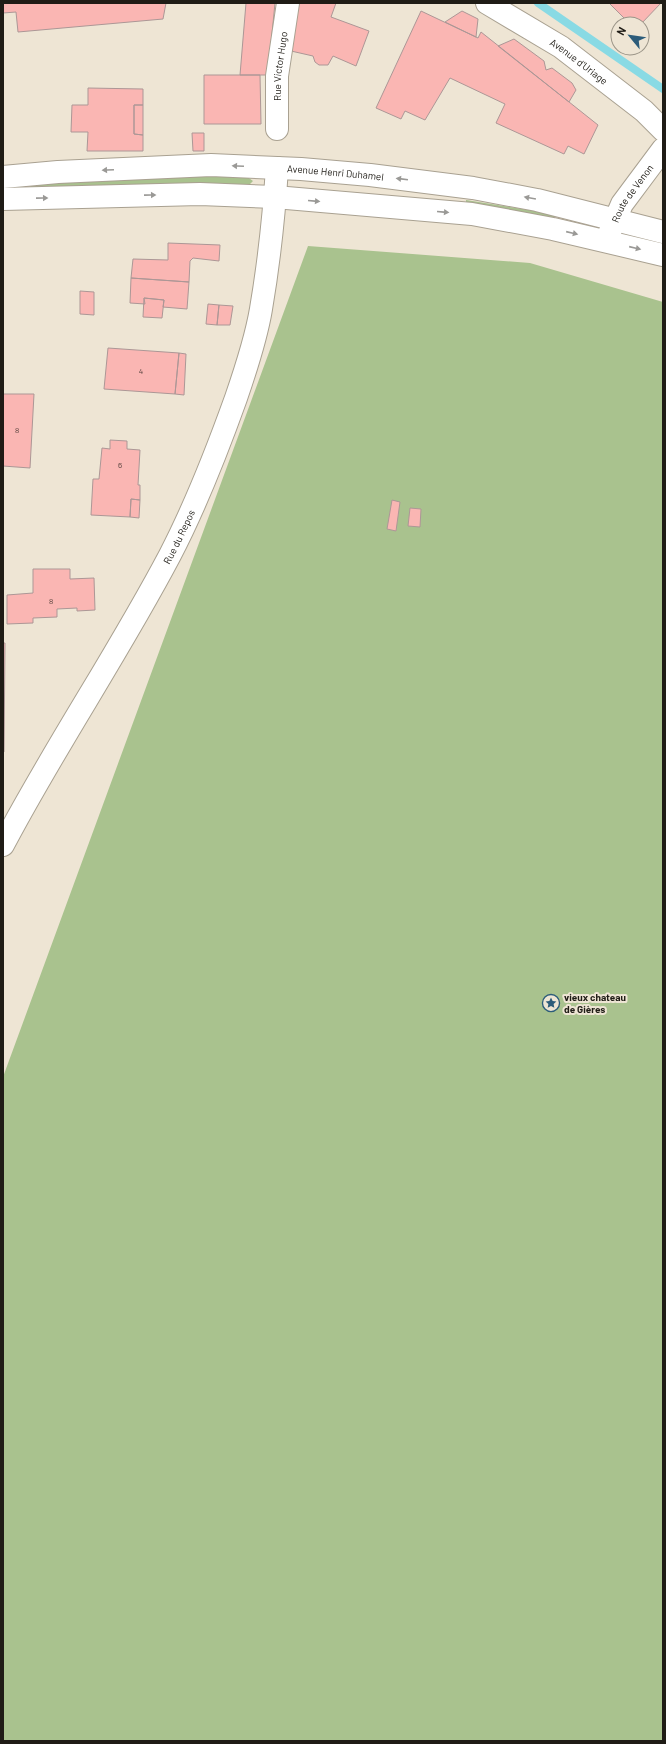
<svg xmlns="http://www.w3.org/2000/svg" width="666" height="1744" font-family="Barlow,sans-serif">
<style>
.green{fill:#a9c28e}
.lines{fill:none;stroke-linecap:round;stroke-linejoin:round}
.stream{stroke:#89dae4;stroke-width:8}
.building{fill:#fab6b3;stroke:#ac9796}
.street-casing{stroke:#a9a191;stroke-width:24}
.secondary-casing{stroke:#a9a191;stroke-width:24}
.street{stroke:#fff;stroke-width:22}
.secondary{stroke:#fff;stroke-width:22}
.oneway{fill:#9a9996}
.labels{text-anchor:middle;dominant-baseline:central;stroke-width:4;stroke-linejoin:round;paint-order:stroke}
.number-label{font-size:8px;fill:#56423d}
.street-label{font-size:10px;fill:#1f1c16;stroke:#eee5d4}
.poi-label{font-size:10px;font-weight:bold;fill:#1f1c16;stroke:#eee5d4;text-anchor:start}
</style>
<rect width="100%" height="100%" fill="#eee5d4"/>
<path class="green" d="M 246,176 L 253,181 L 248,186 L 31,188 L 29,182 L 77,177 Z
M 466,200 L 554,214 L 555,222 L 466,205 Z
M 308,246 L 530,263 L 663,302 L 663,1741 L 3,1741 L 3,1077 Z"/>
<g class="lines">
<path class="stream" d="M 538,3 L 663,89"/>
</g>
<path class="building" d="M 3,3 L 166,3 L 163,19 L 18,32 L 16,12 L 3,13 Z
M 246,3 L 275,3 L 268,75 L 240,75 Z
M 299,3 L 336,3 L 331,17 L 369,31 L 356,66 L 333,56 L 328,65 L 319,65 L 315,62 L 313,56 L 291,51 Z
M 609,3 L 661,3 L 641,24 L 630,24 Z
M 421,11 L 478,38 L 481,32 L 598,125 L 584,154 L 568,146 L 564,154 L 496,123 L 505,104 L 450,78 L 425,120 L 405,111 L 401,119 L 376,108 Z
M 462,11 L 478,19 L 476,37 L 445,22 Z
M 514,39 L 544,61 L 546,70 L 552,68 L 572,83 L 576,90 L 569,102 L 498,46 Z
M 204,75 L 260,75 L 261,124 L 204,124 Z
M 88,88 L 143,89 L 143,105 L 134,105 L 134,134 L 143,135 L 143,151 L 87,151 L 88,132 L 71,132 L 72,105 L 88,105 Z
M 134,105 L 143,105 L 143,135 L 134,134 Z
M 192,133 L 204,133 L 204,151 L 193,151 Z
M 168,243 L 220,245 L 219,261 L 193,258 L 190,261 L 189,282 L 131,278 L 133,259 L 168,260 Z
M 131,278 L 189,282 L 187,309 L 163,307 L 164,300 L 144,298 L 145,304 L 130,303 Z
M 80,291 L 94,292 L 94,315 L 80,314 Z
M 144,298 L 164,300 L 162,318 L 143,317 Z
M 208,304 L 219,305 L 217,325 L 206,324 Z
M 219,305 L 233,306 L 230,325 L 217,325 Z
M 108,348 L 179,353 L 175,394 L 104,389 Z
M 179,353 L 186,354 L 184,395 L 175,394 Z
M 3,394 L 34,394 L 30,468 L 3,466 Z
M 110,440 L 127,441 L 127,449 L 140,450 L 138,485 L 140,485 L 140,500 L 131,499 L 130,517 L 91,515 L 93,479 L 99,479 L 102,448 L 110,449 Z
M 131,499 L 140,500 L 139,518 L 130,517 Z
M 392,500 L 400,502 L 396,531 L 387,529 Z
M 410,508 L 421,509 L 420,527 L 408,526 Z
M 33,569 L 70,569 L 70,579 L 94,578 L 95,610 L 77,611 L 77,608 L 57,609 L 57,617 L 33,618 L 33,623 L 7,624 L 7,595 L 33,593 Z
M 3,643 L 5,643 L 4,752 L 3,752 Z"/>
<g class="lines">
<g class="street-casing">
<g id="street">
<path id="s1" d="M 277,129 L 277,76 L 288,3"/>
<path id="s2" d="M 3,845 C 55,746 118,654 170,555 C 196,505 217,451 236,398 C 246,369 256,339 261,309 C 269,262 274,215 277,168"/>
</g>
</g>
<g class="secondary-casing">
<g id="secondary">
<path id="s3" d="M 487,3 L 561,47 L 644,111 L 663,130"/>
<path id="s4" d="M 3,177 L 58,172 L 211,165 L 301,169 L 370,175 L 473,188 L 537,200 L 663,232"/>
<path d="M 3,199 L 200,194 L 275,197 L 472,214 L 553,229 L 663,255"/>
<path id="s5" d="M 609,234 L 622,204 L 663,149"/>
</g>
</g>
<use href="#street" class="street"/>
<use href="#secondary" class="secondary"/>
</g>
<defs><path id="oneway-solid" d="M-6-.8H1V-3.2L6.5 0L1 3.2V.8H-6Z"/></defs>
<g class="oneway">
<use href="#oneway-solid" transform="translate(238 166) rotate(-177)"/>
<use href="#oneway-solid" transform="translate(108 170) rotate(177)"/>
<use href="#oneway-solid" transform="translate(402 179) rotate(-173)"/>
<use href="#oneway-solid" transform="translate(150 195) rotate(-1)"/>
<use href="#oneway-solid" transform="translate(42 198) rotate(-1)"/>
<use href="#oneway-solid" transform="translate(530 198) rotate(-170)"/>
<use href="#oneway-solid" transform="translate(314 201) rotate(5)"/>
<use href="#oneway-solid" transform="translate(443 212) rotate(5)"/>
<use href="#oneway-solid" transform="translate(572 233) rotate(13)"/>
<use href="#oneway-solid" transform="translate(635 248) rotate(13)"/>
</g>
<defs>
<g id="sight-ring" transform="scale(0.9)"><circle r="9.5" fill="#eee5d4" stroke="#2c5c7a" stroke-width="1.5"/><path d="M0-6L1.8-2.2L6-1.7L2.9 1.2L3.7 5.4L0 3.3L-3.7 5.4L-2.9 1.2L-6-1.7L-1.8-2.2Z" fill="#2c5c7a"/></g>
</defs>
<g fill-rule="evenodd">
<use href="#sight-ring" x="551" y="1003"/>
</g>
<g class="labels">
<g class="number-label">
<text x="141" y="371">4</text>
<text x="17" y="430">8</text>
<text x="120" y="465">6</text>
<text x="51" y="601">8</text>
</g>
<g class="street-label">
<text stroke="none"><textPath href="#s3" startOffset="109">Avenue d'Uriage</textPath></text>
<text stroke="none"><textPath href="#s1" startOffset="63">Rue Victor Hugo</textPath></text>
<text stroke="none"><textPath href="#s4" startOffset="333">Avenue Henri Duhamel</textPath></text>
<text stroke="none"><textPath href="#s5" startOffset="47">Route de Venon</textPath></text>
<text stroke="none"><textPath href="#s2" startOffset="355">Rue du Repos</textPath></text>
</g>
<g class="poi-label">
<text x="564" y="997">vieux chateau<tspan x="564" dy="12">de Gières</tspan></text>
</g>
</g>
<rect width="666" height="1744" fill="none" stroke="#1f1c16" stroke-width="8"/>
<g transform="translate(630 36) rotate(299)"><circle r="19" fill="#eee5d4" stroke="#9b9588"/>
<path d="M0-3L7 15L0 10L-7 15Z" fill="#2c5c7a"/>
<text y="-6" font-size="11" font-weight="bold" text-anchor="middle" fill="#1f1c16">N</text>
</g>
</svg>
